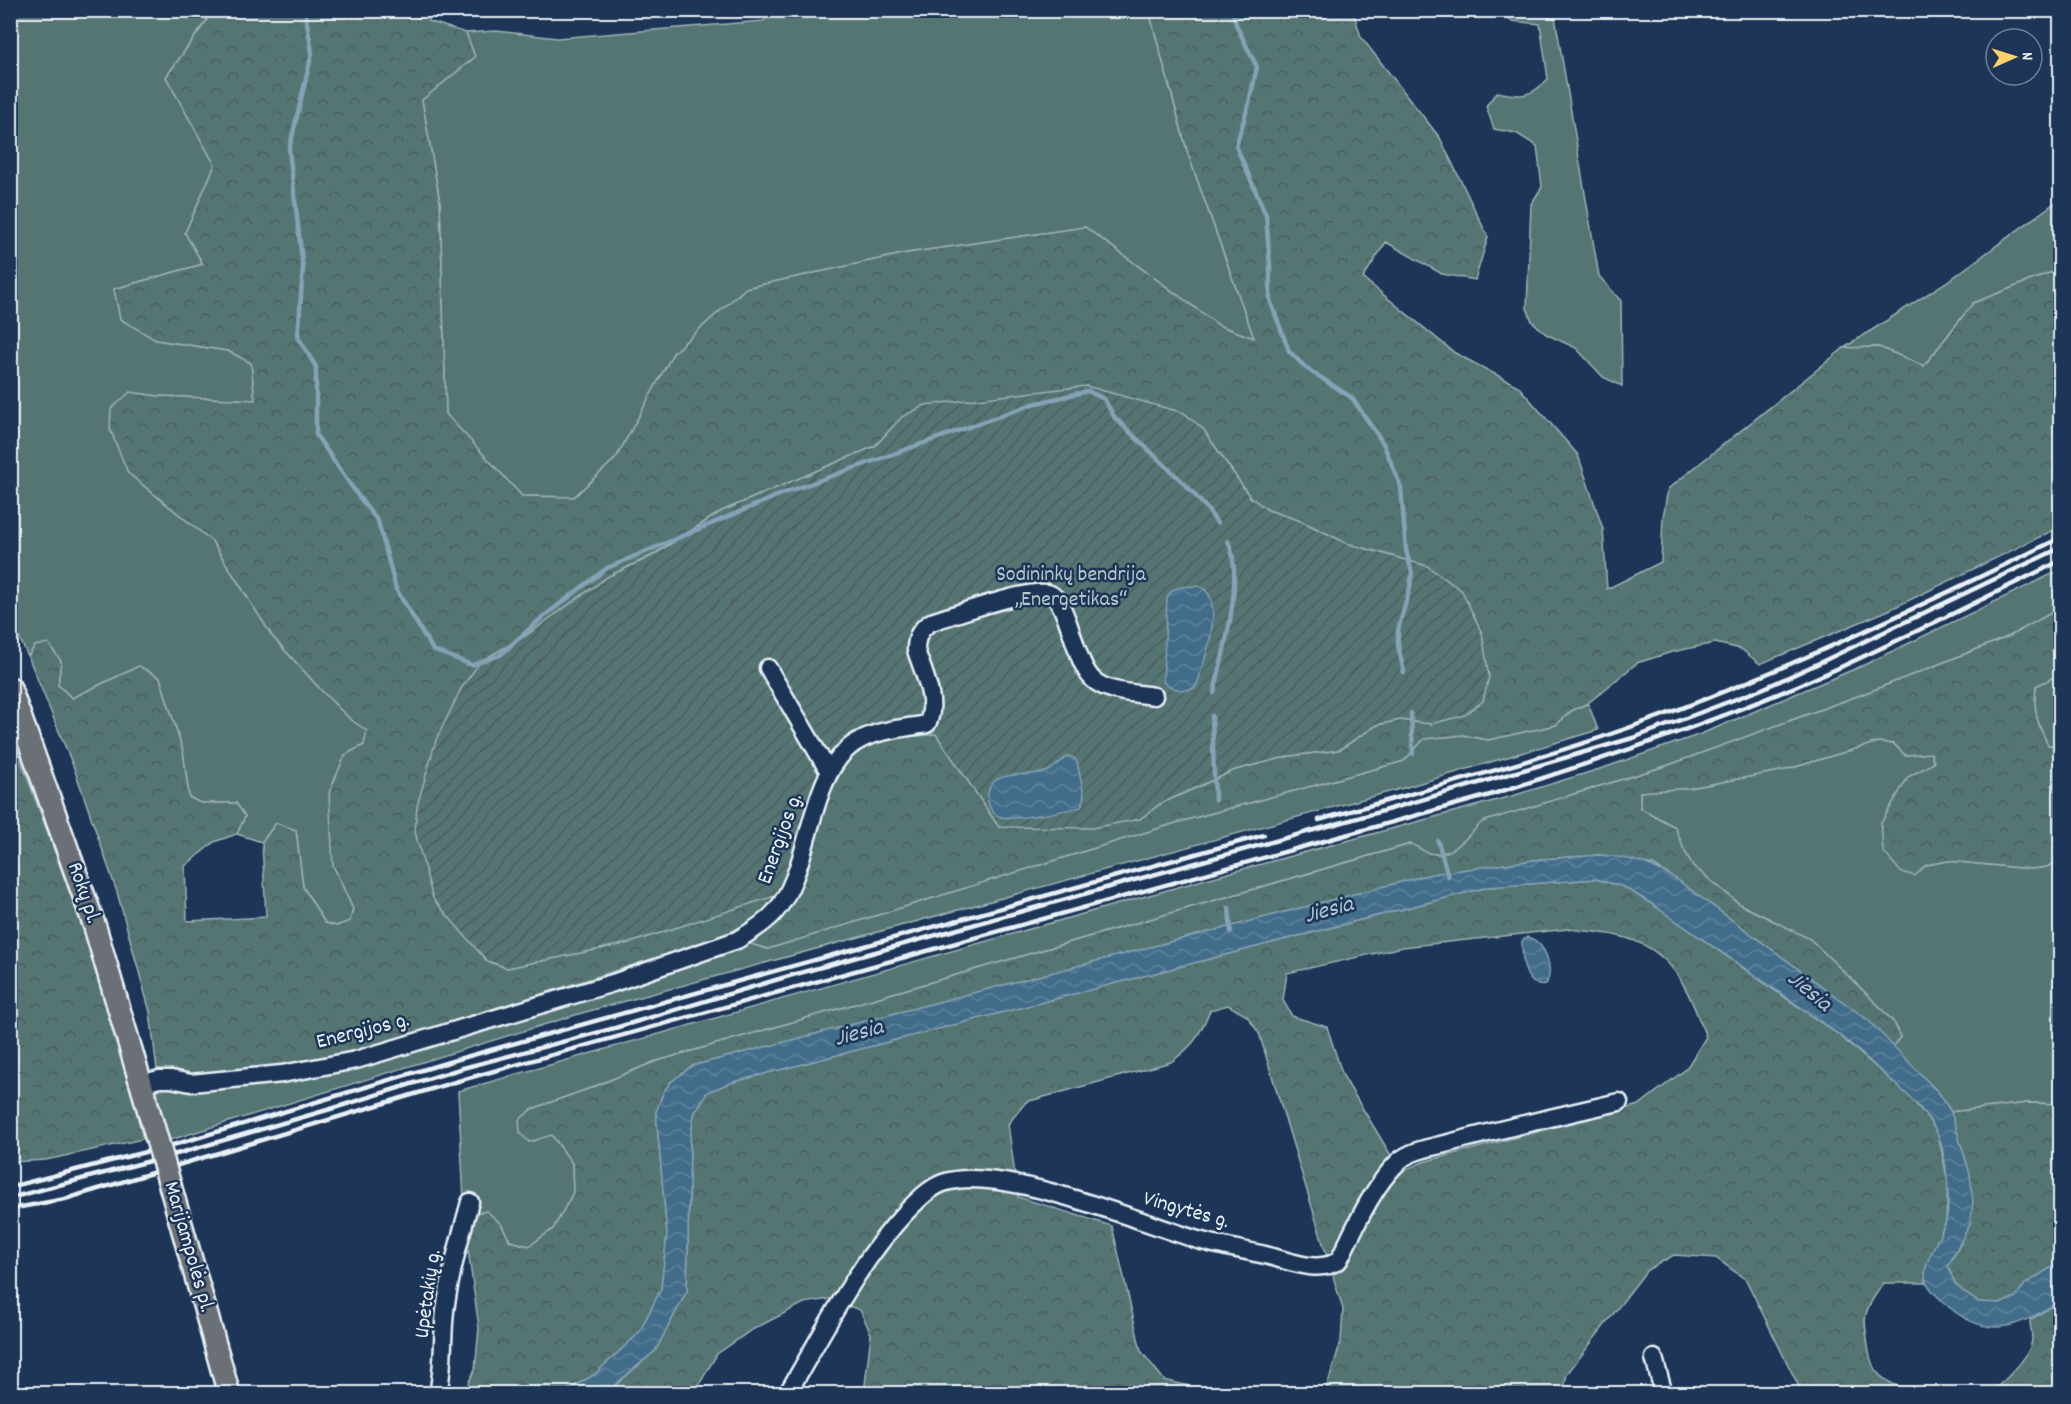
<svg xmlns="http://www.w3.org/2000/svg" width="2071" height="1404" font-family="Dekko,sans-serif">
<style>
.grass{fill:#557473;stroke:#9eb2b6;stroke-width:1.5}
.forest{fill:url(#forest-crowns);stroke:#9eb2b6;stroke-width:1.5;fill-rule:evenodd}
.garden{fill:url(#garden-furrows);stroke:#9eb2b6;stroke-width:1.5}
.water{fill:url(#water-waves);stroke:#85a2b6;stroke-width:1.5}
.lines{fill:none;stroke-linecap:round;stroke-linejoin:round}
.stream{stroke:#85a2b6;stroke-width:4.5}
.minor-casing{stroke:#e8f1f8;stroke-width:21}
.major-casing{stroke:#e8f1f8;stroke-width:26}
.minor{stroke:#1d3557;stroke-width:16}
.major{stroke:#6b7074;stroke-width:21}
.rail{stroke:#e8f1f8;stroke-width:4.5}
.major-bridge-casing{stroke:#e8f1f8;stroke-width:26;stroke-linecap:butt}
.major-bridge{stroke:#6b7074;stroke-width:21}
.labels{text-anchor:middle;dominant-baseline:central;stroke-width:5;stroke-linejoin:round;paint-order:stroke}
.park-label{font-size:22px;fill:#b5c5c9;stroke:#1d3557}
.street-label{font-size:22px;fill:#e8f1f8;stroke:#1d3557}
.water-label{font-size:24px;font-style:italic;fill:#aec3d2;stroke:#1d3557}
</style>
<defs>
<pattern id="forest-crowns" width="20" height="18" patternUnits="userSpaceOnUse" patternTransform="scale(1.5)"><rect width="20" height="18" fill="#557473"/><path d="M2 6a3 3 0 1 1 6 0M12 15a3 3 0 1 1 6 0" fill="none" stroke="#4d5c5c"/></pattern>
<pattern id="garden-furrows" width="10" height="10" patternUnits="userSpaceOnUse" patternTransform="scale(1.5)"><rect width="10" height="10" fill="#557473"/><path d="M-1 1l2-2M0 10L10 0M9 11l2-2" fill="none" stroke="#4d5c5c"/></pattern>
<pattern id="water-waves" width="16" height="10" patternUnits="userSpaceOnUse" patternTransform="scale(1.5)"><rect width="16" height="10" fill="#436d8a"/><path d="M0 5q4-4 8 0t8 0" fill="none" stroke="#5e829b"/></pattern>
</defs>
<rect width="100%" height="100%" fill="#1d3557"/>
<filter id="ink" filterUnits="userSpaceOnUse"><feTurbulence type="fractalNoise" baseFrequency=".0167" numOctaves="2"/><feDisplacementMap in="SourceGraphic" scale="12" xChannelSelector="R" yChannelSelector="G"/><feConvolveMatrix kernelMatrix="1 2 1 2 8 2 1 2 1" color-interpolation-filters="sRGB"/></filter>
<g filter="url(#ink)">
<path class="grass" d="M 778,10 L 1149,11 L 1188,154 L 1254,338 L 1220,326 L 1085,227 L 907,253 L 746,288 L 674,352 L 616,458 L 574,497 L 521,496 L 446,415 L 440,202 L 422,100 L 475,57 L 466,33 L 496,31 L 557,38 L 763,21 Z
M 11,11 L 205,11 L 207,20 L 166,77 L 215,165 L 185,233 L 203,264 L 114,289 L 156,340 L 228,351 L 251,363 L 255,400 L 158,396 L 130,392 L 128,473 L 212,541 L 272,636 L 322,691 L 349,718 L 367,731 L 364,745 L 345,755 L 333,865 L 353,909 L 350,921 L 337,926 L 325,923 L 303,887 L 296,830 L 276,823 L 262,842 L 237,834 L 245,816 L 236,803 L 200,803 L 189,797 L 183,751 L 160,678 L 139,666 L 72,698 L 58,685 L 61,661 L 35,646 L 28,656 L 11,621 Z
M 1501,11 L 1554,11 L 1599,276 L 1621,301 L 1622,386 L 1603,377 L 1576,348 L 1546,334 L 1532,321 L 1527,308 L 1531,204 L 1542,187 L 1537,146 L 1516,133 L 1494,129 L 1486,106 L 1497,92 C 1521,97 1530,98 1548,79 L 1540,24 L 1512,21 Z
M 2060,199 L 2060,269 L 1973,303 L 1924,366 L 1879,347 L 1844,348 L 1951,279 Z
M 2060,570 L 2060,608 L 2010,636 L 1874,690 L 1666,766 L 1483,822 C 1468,836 1451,859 1428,853 C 1422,851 1416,846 1410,844 L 654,1062 L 588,1089 L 532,1109 L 529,1142 L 551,1134 L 572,1163 L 573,1193 L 553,1229 L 529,1246 L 510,1241 L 501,1224 L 466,1235 L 458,1091 L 1199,881 L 1512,796 L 1606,767 L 1701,734 L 1864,665 Z
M 2060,674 L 2060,746 L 2048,745 C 2037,723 2033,711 2036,686 Z
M 1588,703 L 1598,730 L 1407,787 L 582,1013 L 170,1140 L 158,1098 L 157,1070 L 179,1071 L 196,1078 L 363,1051 L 724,936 L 768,949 L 1179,822 L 1404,761 L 1424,739 L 1463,735 L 1488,740 L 1556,725 L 1571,711 Z
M 1878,742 L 1894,744 L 1905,755 L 1931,753 L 1934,763 L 1908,777 L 1926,865 L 1948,861 L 2031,869 L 2047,867 L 2060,859 L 2060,1104 L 2028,1103 L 1951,1112 L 1939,1093 L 1893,1047 L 1900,1037 L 1895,1025 L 1880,1007 L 1810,939 L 1741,905 L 1693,866 L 1684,850 L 1675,827 L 1640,808 L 1640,791 L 1690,788 L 1785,770 Z"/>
<path class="forest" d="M 205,11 L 432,11 L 428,21 L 466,33 L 475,57 L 422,100 L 440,202 L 446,414 L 522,496 L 574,497 L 616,458 L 674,352 L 746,288 L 907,253 L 1085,227 L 1220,326 L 1254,338 L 1188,154 L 1149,11 L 1353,11 L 1361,37 L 1440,138 L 1488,237 L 1475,280 L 1442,274 L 1386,242 L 1363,278 L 1455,353 L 1518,386 L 1578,455 L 1603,529 L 1607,589 L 1661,562 L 1663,517 L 1668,489 L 1844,348 L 1879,347 L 1924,366 L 1973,303 L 2060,269 L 2060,527 L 1889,610 L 1760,664 L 1741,649 L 1715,643 L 1672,652 L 1637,663 L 1588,703 L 1571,711 L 1556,725 L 1488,740 L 1463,735 L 1424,739 L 1404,761 L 1179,822 L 768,949 L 724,936 L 363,1051 L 283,1067 L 196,1078 L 179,1071 L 157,1070 L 150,1012 L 117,892 L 74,768 L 28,656 L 35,646 L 48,643 L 61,661 L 58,685 L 72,698 L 139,666 L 160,678 L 183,751 L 189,797 L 200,803 L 236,803 L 245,816 L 237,834 L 214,842 L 185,866 L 187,921 L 266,917 L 262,842 L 276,823 L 296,830 L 303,887 L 325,923 L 337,926 L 350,921 L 353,909 L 333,865 L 329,793 L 345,755 L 364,745 L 367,731 L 349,718 L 322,691 L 272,636 L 212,541 L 128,473 L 110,429 L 111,409 L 130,392 L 158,396 L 255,400 L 251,363 L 228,351 L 156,340 L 120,319 L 114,289 L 203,264 L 185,233 L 215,165 L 166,77 L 207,20 ZM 902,417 L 1203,429 L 1250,497 L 1268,510 L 1301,521 L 1346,543 L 1427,566 L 1431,724 L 1400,720 L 1377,725 L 1339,750 L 1290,756 L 1235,770 L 1160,804 L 1140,819 L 999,827 L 936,734 C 913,737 885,737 864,747 C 834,760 807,857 796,889 L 629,943 L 507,968 L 486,961 L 481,661 L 525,636 L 609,576 L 651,556 L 722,511 L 875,446 Z
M 2060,608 L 2060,674 L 2036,686 C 2033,711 2037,723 2048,745 L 2060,746 L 2060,859 L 2047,867 L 2031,869 L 1948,861 L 1926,865 L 1915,876 L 1901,872 L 1883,851 L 1881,823 L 1908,777 L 1934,763 L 1931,753 L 1905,755 L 1894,744 L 1878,742 L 1785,770 L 1690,788 L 1640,792 L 1640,808 L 1675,827 L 1684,850 L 1693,866 L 1741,905 L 1810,939 L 1880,1007 L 1895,1024 L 1900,1037 L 1893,1047 L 1869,1021 L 1676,879 L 1653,865 L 1600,855 L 1542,859 L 1432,874 L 692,1066 L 671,1082 L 664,1091 L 656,1112 L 667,1234 L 661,1289 L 639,1333 L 594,1375 L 562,1393 L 463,1394 L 475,1369 L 479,1328 L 466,1235 L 474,1213 L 487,1211 L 501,1224 L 510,1241 L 529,1246 L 553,1229 L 573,1193 L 572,1163 L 552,1135 L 529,1142 L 520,1133 L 519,1120 L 532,1109 L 588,1089 L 654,1062 L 1411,844 C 1416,846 1423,851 1429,853 C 1451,859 1468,836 1482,822 L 1666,766 L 1874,690 L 2010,636 Z
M 10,731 L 86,936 L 128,1077 L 143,1139 L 46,1160 L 11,1162 Z
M 1596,879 L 1624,887 L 1652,904 L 1840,1036 L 1909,1096 L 1927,1117 L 1938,1134 L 1948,1182 L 1946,1221 L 1927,1264 L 1925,1273 L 1926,1283 L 1884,1283 C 1878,1291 1870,1301 1867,1311 C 1863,1320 1866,1330 1867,1339 C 1870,1366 1875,1379 1903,1388 C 1917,1392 1930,1383 1943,1393 L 1802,1393 L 1746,1280 L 1716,1258 L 1674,1255 L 1647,1270 L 1567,1374 L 1563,1393 L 1325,1393 L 1341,1341 L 1343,1309 L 1259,1033 L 1247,1016 L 1228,1005 L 1210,1010 C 1199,1037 1194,1045 1171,1062 L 1026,1102 L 1008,1124 L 1018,1197 L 1112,1226 L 1141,1351 L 1164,1380 L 1219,1393 L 864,1393 L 871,1334 L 860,1310 L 830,1299 L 804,1303 L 750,1331 L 717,1354 L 694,1393 L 605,1394 L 655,1351 L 687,1291 L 690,1140 L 694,1114 L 707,1092 L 733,1082 L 1488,887 ZM 1568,929 C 1585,931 1603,932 1619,936 C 1674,949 1687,988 1706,1037 L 1686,1069 L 1639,1105 L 1423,1162 L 1401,1172 L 1343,1076 L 1327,1027 L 1292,1016 L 1283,1000 L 1287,973 L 1403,947 Z
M 2028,1103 L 2060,1104 L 2060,1262 L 2025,1284 L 2016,1297 L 2002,1303 L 1978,1302 L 1965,1293 L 1955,1284 L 1948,1266 L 1961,1243 L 1970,1174 L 1951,1112 Z
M 2060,1301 L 2060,1393 L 1990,1393 C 2003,1382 2030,1358 2032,1340 C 2032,1333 2030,1326 2030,1320 Z"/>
<path class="garden" d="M 1086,386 L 1184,413 L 1203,429 L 1250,497 L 1268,510 L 1301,521 L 1346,543 L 1427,566 L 1462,591 L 1482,633 L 1489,677 L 1483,701 L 1465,715 L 1431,724 L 1400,720 L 1377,725 L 1339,750 L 1290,756 L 1235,770 L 1160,804 L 1140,819 L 1092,828 L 999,827 L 936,734 C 913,737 885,737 864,747 C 834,760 807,857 796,889 L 629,943 L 507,968 L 487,961 L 433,899 L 415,832 L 417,806 L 436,740 L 462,687 L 481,661 L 525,636 L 609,576 L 652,556 L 722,511 L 875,446 L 902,417 L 925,405 Z"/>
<path class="water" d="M 1198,586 C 1229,595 1203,666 1196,687 C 1186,693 1171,689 1163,682 L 1167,598 C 1173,585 1184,587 1198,586 Z
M 1068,756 L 1074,758 L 1077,762 L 1084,795 L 1081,807 C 1063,811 1014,822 998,816 C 993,813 989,807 988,801 C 987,794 989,785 995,781 C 1007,772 1031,776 1045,772 C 1054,770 1060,761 1068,756 Z
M 1600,855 C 1633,858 1647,862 1676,879 L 1869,1021 L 1939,1093 L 1951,1112 L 1970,1174 L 1973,1203 L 1970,1224 L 1948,1266 L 1955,1284 L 1965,1293 L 1978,1302 L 2002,1303 L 2016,1297 L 2025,1284 L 2060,1262 L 2060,1301 C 2015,1329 1986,1342 1942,1301 C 1935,1294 1925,1285 1925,1275 C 1924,1261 1940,1238 1945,1224 C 1952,1204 1946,1154 1938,1135 C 1927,1110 1903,1091 1884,1074 C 1869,1061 1855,1046 1839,1035 C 1778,990 1714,948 1652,904 L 1624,887 L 1596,879 L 1488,887 L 733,1082 L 707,1092 L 694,1114 L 690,1140 L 687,1291 L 655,1351 L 605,1393 L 562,1393 L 594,1375 L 639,1333 L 661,1289 L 667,1234 L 656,1112 L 664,1091 L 671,1082 L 692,1066 L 1432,874 L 1542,859 Z
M 1527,937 C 1545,941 1555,969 1546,984 C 1523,989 1522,956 1522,941 Z"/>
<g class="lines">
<path class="stream" d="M 305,10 L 312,53 L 289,150 L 303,268 L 298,337 L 316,367 L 316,435 L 359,497 L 378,521 L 396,589 L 433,650 L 472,665 L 500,655 L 543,617 L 607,568 L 784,493 L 1033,404 L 1088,391 L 1104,399 L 1115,418 L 1188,487 L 1208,510 L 1217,523
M 1232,10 L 1237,27 L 1257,67 L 1249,103 L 1236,146 L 1266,215 L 1270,266 L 1270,300 L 1289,351 L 1306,368 L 1352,398 L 1383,443 L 1401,487 L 1406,550 L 1412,573 L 1410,587 L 1398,630 L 1398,645 L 1404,672
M 1214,693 C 1223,653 1245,578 1228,541
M 1411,713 L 1413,754
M 1212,716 L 1215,800
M 1438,841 L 1448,876
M 1229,908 L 1231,932"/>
<g class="minor-casing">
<path id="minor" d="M 768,668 L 829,772
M 141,1084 L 159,1079 L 171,1079 L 191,1083 L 282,1074 L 356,1060 L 613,983 L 737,940 C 751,932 764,924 774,913 C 815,868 805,764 864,738 C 883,729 907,728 927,724 C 939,702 923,673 916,650 C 916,637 920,629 931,622 C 954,615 1027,589 1047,593 C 1070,597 1073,666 1096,682 C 1112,693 1135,693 1154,696
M 1654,1358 L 1664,1394
M 438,1394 C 444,1365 442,1339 445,1311 C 450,1274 460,1238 470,1202
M 787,1394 C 824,1332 857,1264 907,1211 C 917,1201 929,1188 943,1183 C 997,1163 1140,1222 1198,1240 C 1220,1246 1243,1250 1265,1255 C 1287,1260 1319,1275 1339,1260 C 1356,1226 1371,1189 1398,1162 C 1410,1150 1434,1147 1449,1143 C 1505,1128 1562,1115 1619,1102"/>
</g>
<g class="major-casing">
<path id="major" d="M 10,688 L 95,927 L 146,1101
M 180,1220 L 229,1394"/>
</g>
<use href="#minor" class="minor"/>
<use href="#major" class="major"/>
<path class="rail" d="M 1319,820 C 1422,790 1527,764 1628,728 C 1777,675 1919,607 2060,538
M 10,1187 L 180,1143 L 462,1058 L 1264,835
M 10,1198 L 180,1153 L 334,1108 L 463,1068 L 615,1028 L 789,976 L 1390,809 L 1636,737 L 1762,689 L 1817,664 L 2060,548
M 10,1209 L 65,1199 L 465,1079 L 1490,795 C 1603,759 1715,722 1823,675 C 1903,639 1982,599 2060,561"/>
<g class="major-bridge-casing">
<path id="major-bridge" d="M 146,1101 L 180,1220"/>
</g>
<use href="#major-bridge" class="major-bridge"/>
</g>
</g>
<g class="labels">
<g class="park-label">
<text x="1071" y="575">Sodininkų bendrija<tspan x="1071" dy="25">„Energetikas“</tspan></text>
</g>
<g class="street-label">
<text transform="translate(781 839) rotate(-70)">Energijos g.</text>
<text transform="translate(83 893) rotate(71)">Rokų pl.</text>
<text transform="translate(363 1032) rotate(-14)">Energijos g.</text>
<text transform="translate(1186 1211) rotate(16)">Vingytės g.</text>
<text transform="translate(188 1247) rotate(74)">Marijampolės pl.</text>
<text transform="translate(429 1294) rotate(-82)">Upėtakių g.</text>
</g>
<g class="water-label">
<text transform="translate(1329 911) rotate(-15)">Jiesia</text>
<text transform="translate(1809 992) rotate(40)">Jiesia</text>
<text transform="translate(859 1034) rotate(-15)">Jiesia</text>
</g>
</g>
<rect width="2071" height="1404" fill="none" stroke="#1d3557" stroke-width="36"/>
<rect x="18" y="18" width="2035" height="1368" fill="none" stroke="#e8f1f8" stroke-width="2" filter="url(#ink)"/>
<g transform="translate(2014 57) rotate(87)"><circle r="28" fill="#1d3557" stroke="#6e8097" stroke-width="1.5"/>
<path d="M0-4.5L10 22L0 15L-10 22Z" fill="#ffd166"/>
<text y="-9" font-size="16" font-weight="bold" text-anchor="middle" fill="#e8f1f8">N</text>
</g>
</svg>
